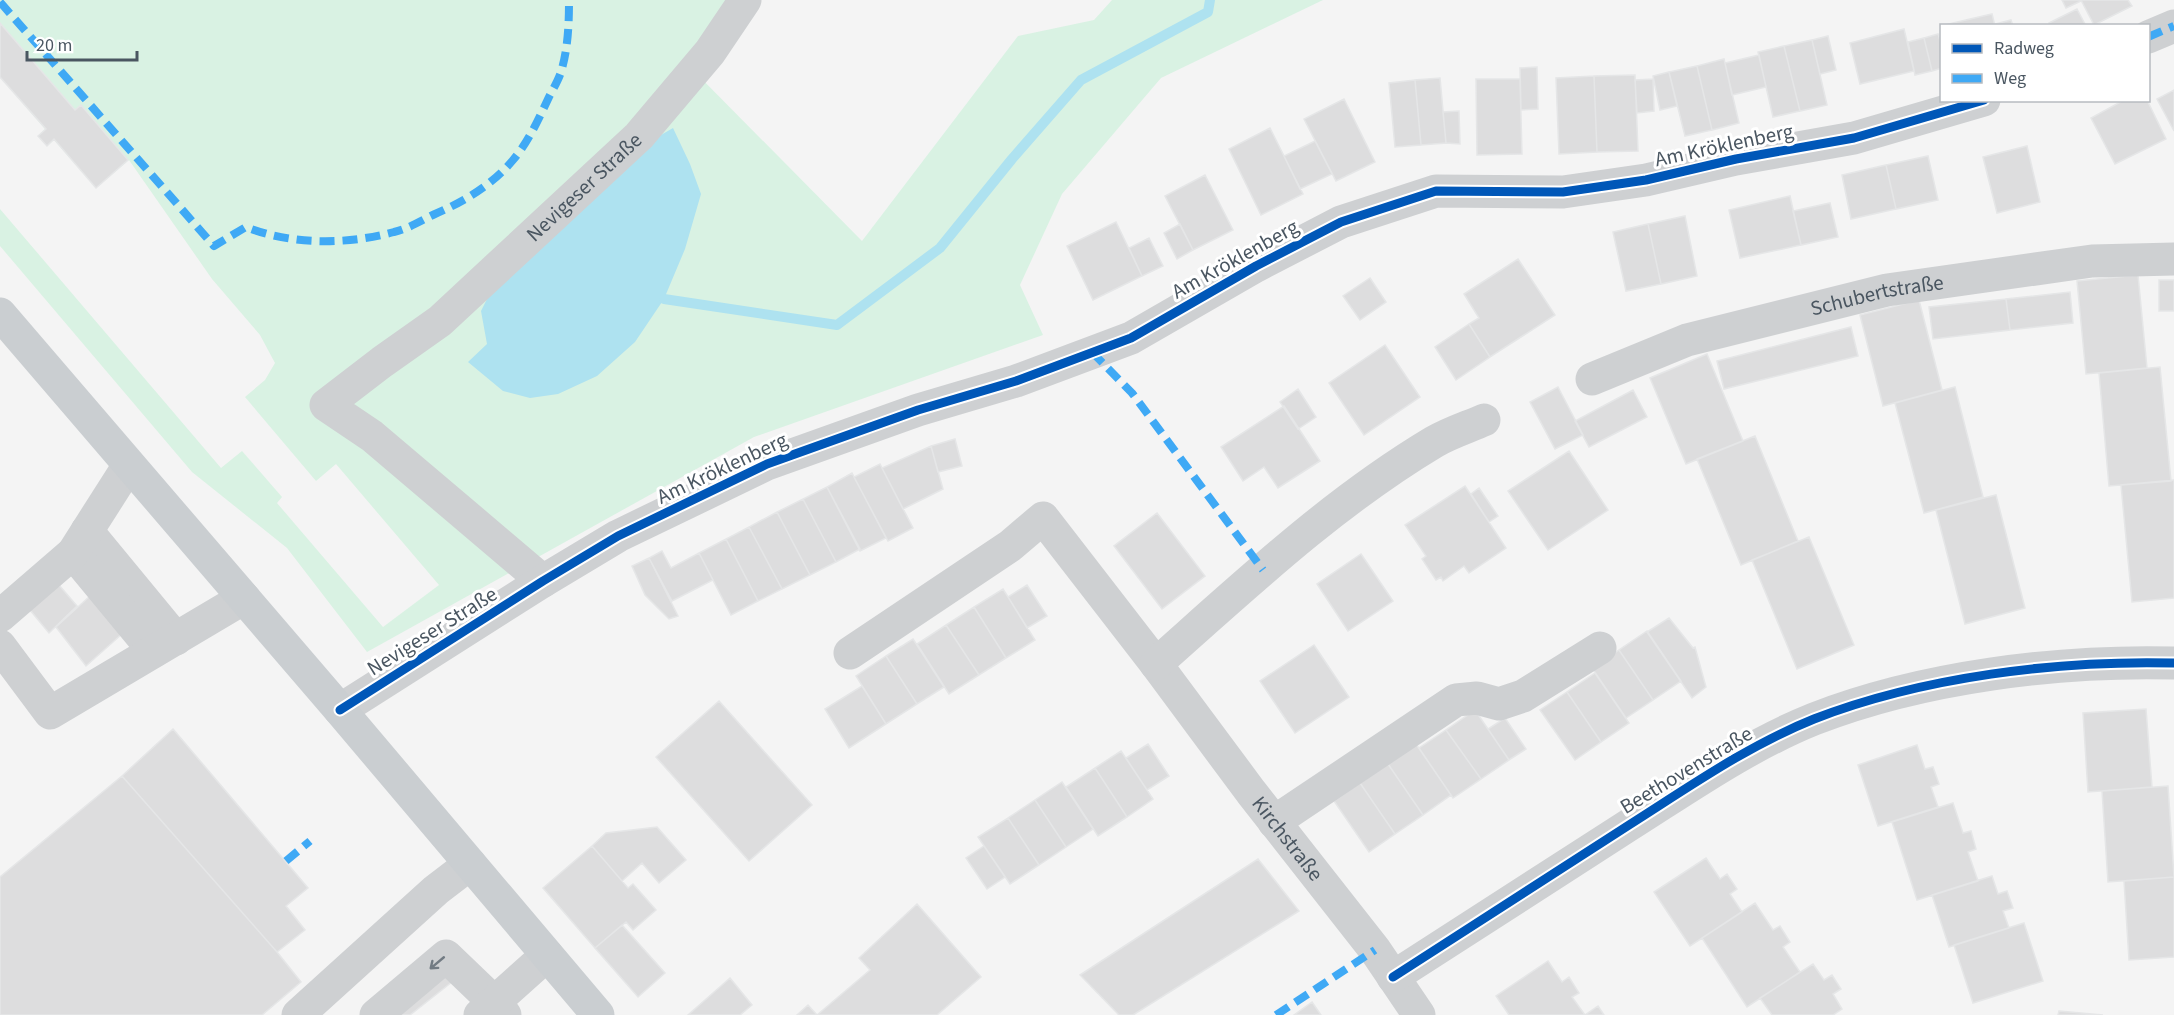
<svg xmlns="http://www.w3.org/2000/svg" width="2174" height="1015" font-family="'Source Sans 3',sans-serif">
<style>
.green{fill:#d9f2e3}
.water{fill:#aee2f0}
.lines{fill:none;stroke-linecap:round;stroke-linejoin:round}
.stream{stroke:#aee2f0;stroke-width:10}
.building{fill:#ddddde;stroke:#e5e6e7;stroke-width:1.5}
.minor{stroke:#ced0d2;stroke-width:33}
.major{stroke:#caced1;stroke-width:33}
.quiet{stroke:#3fa9f5;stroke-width:8;stroke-dasharray:15 8;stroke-linecap:butt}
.cycleway-casing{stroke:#fff;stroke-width:13}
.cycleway{stroke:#0057b8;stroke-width:9}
.oneway{stroke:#727b83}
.labels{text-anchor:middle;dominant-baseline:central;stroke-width:6;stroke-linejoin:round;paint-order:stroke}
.street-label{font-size:21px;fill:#4a5661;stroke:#fff}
</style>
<rect width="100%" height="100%" fill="#f4f4f4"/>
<path class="green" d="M 0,0 L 733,0 L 687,64 L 862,241 L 1018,36 L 1094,20 L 1112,0 L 1323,0 L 1161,78 L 1062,194 L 1020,285 L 1043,335 L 754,437 L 367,652 L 287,548 L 192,472 L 0,246 L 0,209 L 221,468 L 242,451 L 282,497 L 277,503 L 383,627 L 439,585 L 336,464 L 316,481 L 245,397 L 265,380 L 275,363 L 260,335 L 212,279 L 129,160 L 96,188 L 54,140 L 47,146 L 38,136 L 45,129 L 0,77 Z"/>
<path class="water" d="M 673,128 L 690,164 L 701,194 L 685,249 L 664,299 L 635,342 L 597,376 L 558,394 L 530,398 L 503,391 L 468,362 L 487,344 L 481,311 L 490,293 L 642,146 Z"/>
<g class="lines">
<path class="stream" d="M 664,299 L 837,325 L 940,248 L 1012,159 L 1081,80 L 1208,12 L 1210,0"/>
</g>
<path class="building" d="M 2062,0 L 2081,0 L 2081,1 L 2066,8 Z
M 2081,0 L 2128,0 L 2132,6 L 2094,25 Z
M 2077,9 L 2086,26 L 2050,26 L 2049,23 Z
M 1992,14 L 1995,26 L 1944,26 L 1944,25 Z
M 2011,20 L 2013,26 L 1995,26 L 1995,24 Z
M 0,23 L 75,110 L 81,105 L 128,160 L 96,188 L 54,139 L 47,146 L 38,136 L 46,129 L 0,77 Z
M 1904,29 L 1914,71 L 1860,84 L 1850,43 Z
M 1938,34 L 1942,47 L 1942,68 L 1932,71 L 1924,38 Z
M 1828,36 L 1836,70 L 1820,74 L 1812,40 Z
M 1924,38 L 1932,71 L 1915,75 L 1908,42 Z
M 1812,40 L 1827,105 L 1800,111 L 1784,46 Z
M 1784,46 L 1800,111 L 1773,117 L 1758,52 Z
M 1759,55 L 1766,87 L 1732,95 L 1725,63 Z
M 1724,59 L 1739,123 L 1712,130 L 1697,66 Z
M 1697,66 L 1712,130 L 1685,136 L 1669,72 Z
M 1537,67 L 1538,109 L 1521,110 L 1520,68 Z
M 1669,72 L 1677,106 L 1660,110 L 1653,76 Z
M 1635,75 L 1638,151 L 1597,152 L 1594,76 Z
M 1594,76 L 1597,152 L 1559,154 L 1556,78 Z
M 1440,78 L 1446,143 L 1421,145 L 1415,80 Z
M 1476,79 L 1520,79 L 1522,154 L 1477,155 Z
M 1653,79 L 1654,111 L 1637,113 L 1635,80 Z
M 1415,80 L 1421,145 L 1395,147 L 1389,83 Z
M 2174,90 L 2174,131 L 2157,99 Z
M 1344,99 L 1375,162 L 1336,181 L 1304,119 Z
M 2124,100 L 2147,100 L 2166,139 L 2115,164 L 2091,118 Z
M 1459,111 L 1460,144 L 1446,143 L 1443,112 Z
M 1270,128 L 1303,194 L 1261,215 L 1229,149 Z
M 1315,141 L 1332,174 L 1300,189 L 1284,156 Z
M 2027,146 L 2040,202 L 1997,213 L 1983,157 Z
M 1928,156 L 1938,200 L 1896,209 L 1886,165 Z
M 1886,165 L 1896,209 L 1851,219 L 1842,175 Z
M 1205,175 L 1233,230 L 1193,250 L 1165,196 Z
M 1790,196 L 1801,245 L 1740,258 L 1729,210 Z
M 1830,203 L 1838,237 L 1801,245 L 1793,211 Z
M 1685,216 L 1697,276 L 1661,284 L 1648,224 Z
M 1116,222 L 1142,276 L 1093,300 L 1067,246 Z
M 1180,224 L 1193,250 L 1177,259 L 1164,233 Z
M 1648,224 L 1661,284 L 1626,291 L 1613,232 Z
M 1149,238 L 1163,266 L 1142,276 L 1129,248 Z
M 1518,259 L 1555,315 L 1490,357 L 1469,324 L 1479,318 L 1464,294 Z
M 2138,275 L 2147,368 L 2086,374 L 2077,281 Z
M 1370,278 L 1386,302 L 1360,320 L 1343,296 Z
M 2159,280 L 2174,280 L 2174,311 L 2159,311 Z
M 2070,292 L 2073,323 L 2010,330 L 2006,299 Z
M 2006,299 L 2010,330 L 1933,339 L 1929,307 Z
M 1919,300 L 1942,390 L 1883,406 L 1860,315 Z
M 1469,324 L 1490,357 L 1456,380 L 1435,347 Z
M 1851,327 L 1858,356 L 1724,389 L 1717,361 Z
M 1385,345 L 1420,397 L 1364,435 L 1329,383 Z
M 1707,354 L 1743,441 L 1686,464 L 1650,378 Z
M 2160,367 L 2171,481 L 2109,486 L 2099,373 Z
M 1558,387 L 1583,435 L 1555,449 L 1530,402 Z
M 1955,387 L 1983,497 L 1924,513 L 1895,403 Z
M 1298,389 L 1316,417 L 1298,429 L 1280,402 Z
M 1633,390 L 1647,417 L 1589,447 L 1575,421 Z
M 1284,406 L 1320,461 L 1278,488 L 1264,467 L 1243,481 L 1221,447 Z
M 1755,436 L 1798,541 L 1741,565 L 1697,459 Z
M 955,439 L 962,466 L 938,472 L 931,446 Z
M 931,446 L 943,489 L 903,509 L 882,468 Z
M 1569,451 L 1608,510 L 1548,550 L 1508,491 Z
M 880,464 L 913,528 L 888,541 L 854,477 Z
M 852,473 L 886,538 L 860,551 L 827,487 Z
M 2174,480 L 2174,598 L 2132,602 L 2121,485 Z
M 1465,486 L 1506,548 L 1469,573 L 1464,566 L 1443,581 L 1441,577 L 1436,580 L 1422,559 L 1426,556 L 1405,525 Z
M 827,487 L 860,549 L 836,562 L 803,499 Z
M 1479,488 L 1498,516 L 1489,522 L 1471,494 Z
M 1996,495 L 2025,608 L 1965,624 L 1936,510 Z
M 803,499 L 836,562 L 810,575 L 777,512 Z
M 777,512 L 810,575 L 782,589 L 749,527 Z
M 1157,513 L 1205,576 L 1162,609 L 1114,546 Z
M 749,527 L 782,589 L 758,601 L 726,539 Z
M 1809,537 L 1854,645 L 1797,669 L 1752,560 Z
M 726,539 L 758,601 L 731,615 L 699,553 Z
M 662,551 L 671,568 L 699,553 L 713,580 L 672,601 L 649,558 Z
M 1361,554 L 1393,601 L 1348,631 L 1317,584 Z
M 649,558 L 678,616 L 669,619 L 645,595 L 632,566 Z
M 59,585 L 77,606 L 49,633 L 30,610 Z
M 1027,585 L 1047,616 L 1027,628 L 1008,597 Z
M 1003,589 L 1035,640 L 1006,658 L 974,607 Z
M 91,595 L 122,634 L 86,666 L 56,627 Z
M 974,607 L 1006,658 L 979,675 L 946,625 Z
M 1669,618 L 1693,648 L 1695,647 L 1706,687 L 1692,698 L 1647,632 Z
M 946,625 L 979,675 L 949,694 L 917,644 Z
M 1647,631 L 1681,681 L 1653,700 L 1619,650 Z
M 913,639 L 944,687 L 917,704 L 886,656 Z
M 1314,645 L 1349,697 L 1295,733 L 1260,681 Z
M 1619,650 L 1653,700 L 1626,718 L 1592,668 Z
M 886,656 L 917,704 L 886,724 L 856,676 Z
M 1595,673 L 1629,723 L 1601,742 L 1567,692 Z
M 862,686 L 886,724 L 849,748 L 825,709 Z
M 1567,692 L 1601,742 L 1575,760 L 1540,710 Z
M 719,701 L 812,805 L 749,861 L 656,757 Z
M 2146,709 L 2152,787 L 2088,792 L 2083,713 Z
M 1475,710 L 1509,760 L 1481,779 L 1446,730 Z
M 1505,718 L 1526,749 L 1509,760 L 1488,729 Z
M 173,729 L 308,888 L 286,906 L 305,930 L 277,952 L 122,776 Z
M 1446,730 L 1481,779 L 1453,798 L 1419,748 Z
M 1148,744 L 1169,776 L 1147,790 L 1126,758 Z
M 1416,744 L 1451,795 L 1423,815 L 1388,764 Z
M 1917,745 L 1925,769 L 1933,767 L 1939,784 L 1931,787 L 1938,807 L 1878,826 L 1858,765 Z
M 1121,751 L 1153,799 L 1127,817 L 1095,768 Z
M 1388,764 L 1423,815 L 1395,834 L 1360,783 Z
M 1095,768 L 1127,817 L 1098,836 L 1066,787 Z
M 122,776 L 277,952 L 301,982 L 262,1015 L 0,1015 L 0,877 Z
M 1062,782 L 1093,829 L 1066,847 L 1035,800 Z
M 1360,783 L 1395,834 L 1369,852 L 1334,801 Z
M 2168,786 L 2174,877 L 2108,882 L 2102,791 Z
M 1035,800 L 1066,847 L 1039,865 L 1008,818 Z
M 1953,803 L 1963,833 L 1971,831 L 1976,849 L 1968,852 L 1978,881 L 1917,900 L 1892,822 Z
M 1008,818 L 1039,865 L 1010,884 L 978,837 Z
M 657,827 L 686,860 L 659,883 L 642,863 L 622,881 L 592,846 L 606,833 Z
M 592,846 L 628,888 L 633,884 L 656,910 L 633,930 L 626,922 L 595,948 L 543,888 Z
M 984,846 L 1005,877 L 987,889 L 966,858 Z
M 1706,858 L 1720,879 L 1727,874 L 1737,889 L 1730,894 L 1742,912 L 1690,946 L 1654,892 Z
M 1258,859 L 1299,911 L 1133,1015 L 1119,1015 L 1080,975 Z
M 1992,876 L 1998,894 L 2007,891 L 2013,908 L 2003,911 L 2009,928 L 1949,947 L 1932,895 Z
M 2174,877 L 2174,957 L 2129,960 L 2124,881 Z
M 1755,903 L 1773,930 L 1780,926 L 1790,942 L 1783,947 L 1800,972 L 1747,1007 L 1702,938 Z
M 917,904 L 981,977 L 937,1015 L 797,1015 L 808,1005 L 817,1015 L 870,970 L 859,958 Z
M 2024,923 L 2043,981 L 1973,1003 L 1954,945 Z
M 622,925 L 665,973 L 638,997 L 595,948 Z
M 1548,961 L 1562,982 L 1569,977 L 1579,993 L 1572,997 L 1585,1015 L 1509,1015 L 1496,996 Z
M 437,964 L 452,982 L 410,1015 L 374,1015 Z
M 1813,964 L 1824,980 L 1832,975 L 1841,989 L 1833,994 L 1842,1009 L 1833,1015 L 1772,1015 L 1760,998 Z
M 730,978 L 752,1005 L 740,1015 L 688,1015 Z
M 1312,1002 L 1321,1015 L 1294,1015 Z
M 1598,1006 L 1604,1015 L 1585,1015 Z
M 2059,1011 L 2103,1015 L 2058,1015 Z"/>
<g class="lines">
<g class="minor">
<path d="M 2148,37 L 2174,26"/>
<path id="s1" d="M 1592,379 L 1687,340 L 1887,290 L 2092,261 L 2174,259"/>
<path d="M 87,531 L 176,639"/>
<path d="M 73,553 L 154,651"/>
<path id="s2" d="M 543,581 L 372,436 L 326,405 L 382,362 L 440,321 L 639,136 L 710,52 L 745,0"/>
<path d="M 0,616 L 73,553 L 129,465"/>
<path d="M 0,646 L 50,713 L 244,598"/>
<path id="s3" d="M 850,653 L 1010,546 L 1043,518 L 1156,664 L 1251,792 L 1375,950 L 1419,1015"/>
<path d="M 1156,664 C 1244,586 1332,503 1434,442 C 1449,433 1468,427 1484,420"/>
<path d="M 340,710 L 543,581 L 618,536 L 767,464 L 918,410 L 1016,381 L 1131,338 L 1256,266 L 1341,222 L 1436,191 L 1563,192 L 1646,180 L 1736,159 L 1854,138 L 1984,100"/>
<path d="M 1274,822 L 1456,700 L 1477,698 L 1499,704 L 1523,696 L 1600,648"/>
<path d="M 1393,977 C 1472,926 1551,876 1629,825 C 1689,787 1747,746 1814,719 C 1922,677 2058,660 2174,663"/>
<path d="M 298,1015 L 436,890 L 470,864"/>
<path d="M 376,1015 L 446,956 L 495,1003 L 505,1015"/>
<path d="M 480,1015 L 547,955"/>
</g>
<path class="major" d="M 0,314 L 340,710 L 598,1015"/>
<path class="quiet" d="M 0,2 L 214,246 L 246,227 C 292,245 346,245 394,232 C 408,229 422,220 435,214 C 465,201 492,185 513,160 C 529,141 539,118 549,97 C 553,89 558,81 561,72 C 568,49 569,24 569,0
M 2148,37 L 2174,26
M 1092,352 L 1132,393 L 1263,570
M 286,861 L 310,841
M 1276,1015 L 1375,950"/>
<g class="cycleway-casing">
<path id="cycleway" d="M 340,710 L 543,581 L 618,536 L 767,464 L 918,410 L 1016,381 L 1131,338 L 1256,266 L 1341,222 L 1436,191 L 1563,192 L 1646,180 L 1736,159 L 1854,138 L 1984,100
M 1393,977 C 1472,926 1551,876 1629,825 C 1689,787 1747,746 1814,719 C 1922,677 2058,660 2174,663"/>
</g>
<use href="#cycleway" class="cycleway"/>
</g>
<defs><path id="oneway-shaft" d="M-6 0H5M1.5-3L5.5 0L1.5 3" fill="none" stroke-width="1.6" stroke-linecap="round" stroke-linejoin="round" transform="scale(1.5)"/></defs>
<use class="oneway" href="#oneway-shaft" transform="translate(437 963) rotate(140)"/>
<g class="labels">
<g class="street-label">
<text transform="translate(1724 145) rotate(-12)">Am Kröklenberg</text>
<text stroke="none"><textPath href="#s2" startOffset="618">Nevigeser Straße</textPath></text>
<text transform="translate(1235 259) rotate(-29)">Am Kröklenberg</text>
<text stroke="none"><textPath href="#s1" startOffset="298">Schubertstraße</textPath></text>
<text transform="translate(722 468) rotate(-25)">Am Kröklenberg</text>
<text transform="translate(432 631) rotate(-32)">Nevigeser Straße</text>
<text transform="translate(1686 770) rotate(-31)">Beethovenstraße</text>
<text stroke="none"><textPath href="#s3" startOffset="639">Kirchstraße</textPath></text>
</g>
</g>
<rect x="1940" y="24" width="210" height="78" fill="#ffffff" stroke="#b7bbc0" stroke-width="1.5"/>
<rect x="1952" y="44" width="30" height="9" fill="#0057b8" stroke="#b7bbc0" stroke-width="1.5"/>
<text x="1994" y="54" font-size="18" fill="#4a5661">Radweg</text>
<rect x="1952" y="74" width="30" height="9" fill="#3fa9f5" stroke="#b7bbc0" stroke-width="1.5"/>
<text x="1994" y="84" font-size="18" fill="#4a5661">Weg</text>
<path d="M27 51v9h110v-9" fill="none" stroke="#4a5661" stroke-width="3"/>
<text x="36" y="51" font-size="18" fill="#4a5661" stroke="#ffffff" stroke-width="4.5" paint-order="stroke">20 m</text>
</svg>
